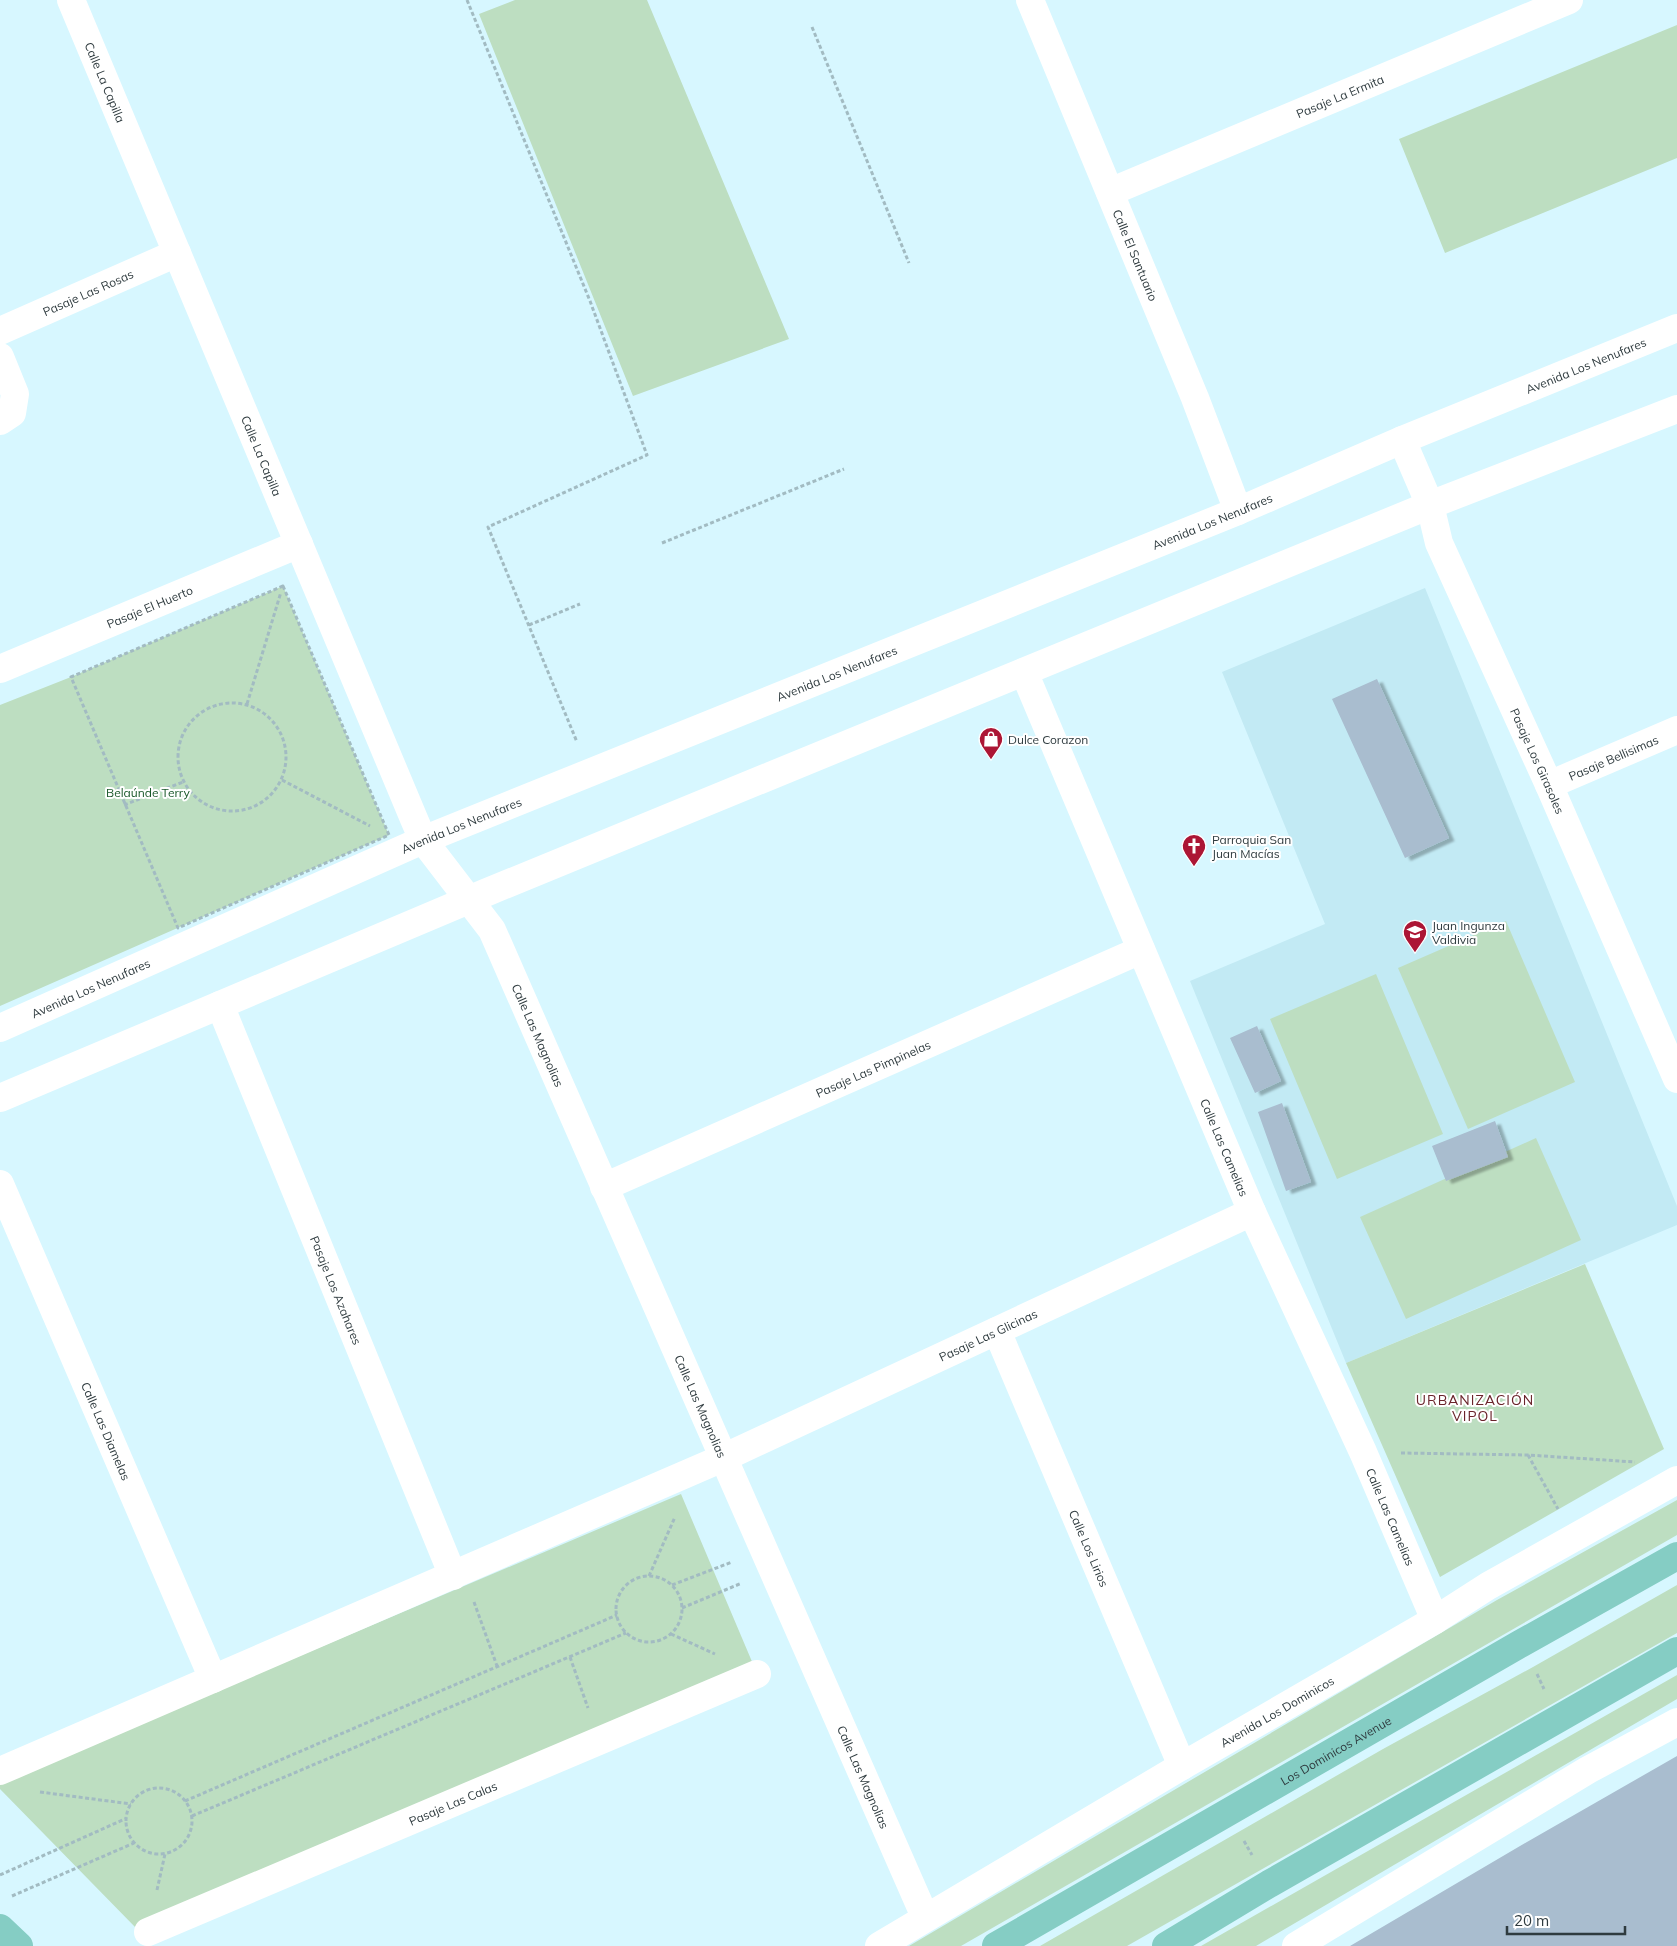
<svg xmlns="http://www.w3.org/2000/svg" width="1677" height="1946" font-family="Mulish,sans-serif">
<style>
.built{fill:#c2eaf4}
.green{fill:#bddec1}
.building{fill:#a9bdcf;filter:url(#shadow)}
.lines{fill:none;stroke-linecap:round;stroke-linejoin:round}
.path{stroke:#a2bbc2;stroke-width:3;stroke-dasharray:4 2.5;stroke-linecap:butt}
.minor{stroke:#fff;stroke-width:28}
.major{stroke:#85cdc4;stroke-width:28}
.labels{text-anchor:middle;dominant-baseline:central;stroke-width:4;stroke-linejoin:round;paint-order:stroke}
.street-label{font-size:12px;fill:#2f3b3f;stroke:#fff}
.poi-label{font-size:12px;fill:#2f3b3f;stroke:#fff;text-anchor:start}
.park-label{font-size:12px;fill:#175628;stroke:#fff}
.neighbourhood-label{font-size:14px;letter-spacing:1px;fill:#6a242b;stroke:#fff}
</style>
<defs>
<filter id="shadow"><feDropShadow dx="5.5" dy="3" stdDeviation="1" flood-color="#0004"/></filter>
</defs>
<rect width="100%" height="100%" fill="#d7f7ff"/>
<path class="built" d="M 1425,588 L 1677,1206 L 1677,1225 L 1346,1363 L 1190,981 L 1325,924 L 1222,672 Z"/>
<path class="green" d="M 515,0 L 647,0 L 789,339 L 633,396 L 479,14 Z
M 1677,25 L 1677,158 L 1445,253 L 1399,139 Z
M 283,586 L 389,835 L 0,1006 L 0,705 L 71,677 Z
M 1506,921 L 1575,1082 L 1468,1129 L 1398,968 Z
M 1376,974 L 1443,1134 L 1337,1179 L 1270,1019 Z
M 1536,1138 L 1581,1240 L 1406,1319 L 1360,1217 Z
M 1585,1264 L 1664,1449 L 1440,1577 L 1346,1363 Z
M 681,1494 L 753,1664 L 135,1927 L 0,1789 L 0,1783 Z
M 1677,1500 L 1677,1535 L 961,1946 L 909,1946 L 1497,1600 Z
M 1677,1585 L 1677,1633 L 1127,1946 L 1040,1946 L 1383,1749 L 1533,1667 Z
M 1677,1675 L 1677,1699 L 1256,1946 L 1201,1946 Z"/>
<path class="building" d="M 1377,679 L 1449,838 L 1405,858 L 1332,699 Z
M 1257,1026 L 1281,1081 L 1255,1093 L 1230,1038 Z
M 1282,1103 L 1311,1182 L 1286,1191 L 1258,1112 Z
M 1495,1121 L 1508,1157 L 1446,1181 L 1432,1146 Z
M 1677,1756 L 1677,1946 L 1350,1946 L 1520,1846 Z"/>
<g class="lines">
<path class="path" d="M 467,0 L 590,301 L 647,455 L 488,527 L 577,742
M 812,27 L 909,263
M 662,543 L 844,469
M 283,586 L 389,835 L 178,928 L 71,677 Z
M 529,625 L 580,604
M178 757a54 54 0 1 1 108 0a54 54 0 1 1-108 0Z
M 247,704 L 281,592
M 282,780 L 370,826
M 124,805 L 183,782
M 1401,1453 L 1528,1455 L 1635,1462
M 1528,1455 L 1558,1509
M 649,1576 L 675,1517
M616 1609a33 33 0 1 1 66 0a33 33 0 1 1-66 0Z
M 672,1585 L 732,1562
M 474,1602 L 497,1666
M 682,1608 L 742,1583
M 671,1634 L 715,1654
M 570,1657 L 588,1708
M 1537,1674 L 1544,1689
M126 1821a33 33 0 1 1 66 0a33 33 0 1 1-66 0Z
M 40,1792 L 131,1804
M 185,1801 L 617,1615
M 192,1816 L 626,1633
M 1244,1841 L 1252,1855
M 0,1875 L 127,1818
M 157,1890 L 165,1854
M 12,1896 L 134,1843"/>
<g class="minor">
<path id="s1" d="M 71,0 L 414,819 L 423,840 L 492,930 L 925,1917"/>
<path id="s2" d="M 1030,0 L 1195,398 L 1238,511"/>
<path id="s3" d="M 1110,192 L 1569,0"/>
<path id="s4" d="M 0,331 L 177,253"/>
<path d="M 0,357 L 15,394 L 12,413 L 0,421"/>
<path id="s5" d="M 1402,440 L 1430,505 L 1439,543 L 1549,785 L 1677,1079"/>
<path id="s6" d="M 0,669 L 299,544"/>
<path id="s7" d="M 1024,672 L 1252,1212 L 1363,1452 L 1435,1620"/>
<path id="s8" d="M 1549,785 L 1677,730"/>
<path id="s9" d="M 220,1005 L 453,1576"/>
<path id="s10" d="M 0,1028 L 423,840 L 1238,511 L 1402,440 L 1677,328"/>
<path d="M 0,1098 L 485,893 L 1430,505 L 1677,409"/>
<path id="s11" d="M 0,1184 L 213,1679"/>
<path id="s12" d="M 604,1187 L 1141,950"/>
<path id="s13" d="M 997,1331 L 1182,1766"/>
<path id="s14" d="M 0,1771 L 723,1458 L 1252,1212"/>
<path id="s15" d="M 148,1932 L 757,1674"/>
<path id="s16" d="M 879,1946 L 1182,1766 L 1435,1620 L 1488,1586 L 1677,1480"/>
<path d="M 1296,1946 L 1588,1770 L 1677,1722"/>
</g>
<g class="major">
<path d="M 0,1928 L 19,1946"/>
<path id="s17" d="M 996,1946 L 1520,1644 L 1677,1556"/>
<path d="M 1166,1946 L 1269,1884 L 1677,1651"/>
</g>
</g>
<defs>
<g id="shop-pin" transform="scale(1.25)"><path d="M0 17L-7.5 6A9.5 9.5 0 1 1 7.5 6Z" fill="#ac1635" stroke="#fff"/><path d="M-5-2.5h2.3a2.7 3.5 0 0 1 5.4 0H5L5.5 6h-11ZM-1.5-2.5h3a1.5 2.3 0 0 0-3 0Z" fill="#fff"/></g>
<g id="church-pin" transform="scale(1.25)"><path d="M0 17L-7.5 6A9.5 9.5 0 1 1 7.5 6Z" fill="#ac1635" stroke="#fff"/><path d="M-1.2-6h2.4v3.5h3.3v2.4h-3.3V6h-2.4V-.1h-3.3v-2.4h3.3Z" fill="#fff"/></g>
<g id="school-pin" transform="scale(1.25)"><path d="M0 17L-7.5 6A9.5 9.5 0 1 1 7.5 6Z" fill="#ac1635" stroke="#fff"/><path d="M0-5L7-2L0 1L-7-2ZM-4 1L0 2.5L4 1V4Q0 6-4 4Z" fill="#fff"/></g>
</defs>
<g fill-rule="evenodd">
<use href="#shop-pin" x="991" y="739"/>
<use href="#church-pin" x="1194" y="846"/>
<use href="#school-pin" x="1415" y="932"/>
</g>
<g class="labels">
<g class="street-label">
<text stroke="none"><textPath href="#s1" startOffset="89">Calle La Capilla</textPath></text>
<text stroke="none"><textPath href="#s3" startOffset="249">Pasaje La Ermita</textPath></text>
<text stroke="none"><textPath href="#s2" startOffset="276">Calle El Santuario</textPath></text>
<text stroke="none"><textPath href="#s4" startOffset="96">Pasaje Las Rosas</textPath></text>
<text stroke="none"><textPath href="#s10" startOffset="1719">Avenida Los Nenufares</textPath></text>
<text stroke="none"><textPath href="#s1" startOffset="494">Calle La Capilla</textPath></text>
<text stroke="none"><textPath href="#s10" startOffset="1314">Avenida Los Nenufares</textPath></text>
<text stroke="none"><textPath href="#s6" startOffset="162">Pasaje El Huerto</textPath></text>
<text stroke="none"><textPath href="#s10" startOffset="909">Avenida Los Nenufares</textPath></text>
<text stroke="none"><textPath href="#s8" startOffset="70">Pasaje Bellisimas</textPath></text>
<text stroke="none"><textPath href="#s5" startOffset="349">Pasaje Los Girasoles</textPath></text>
<text stroke="none"><textPath href="#s10" startOffset="504">Avenida Los Nenufares</textPath></text>
<text stroke="none"><textPath href="#s10" startOffset="99">Avenida Los Nenufares</textPath></text>
<text stroke="none"><textPath href="#s1" startOffset="1139">Calle Las Magnolias</textPath></text>
<text stroke="none"><textPath href="#s12" startOffset="294">Pasaje Las Pimpinelas</textPath></text>
<text stroke="none"><textPath href="#s7" startOffset="516">Calle Las Camelias</textPath></text>
<text stroke="none"><textPath href="#s9" startOffset="308">Pasaje Los Azahares</textPath></text>
<text stroke="none"><textPath href="#s14" startOffset="1080">Pasaje Las Glicinas</textPath></text>
<text stroke="none"><textPath href="#s1" startOffset="1544">Calle Las Magnolias</textPath></text>
<text stroke="none"><textPath href="#s11" startOffset="269">Calle Las Diamelas</textPath></text>
<text stroke="none"><textPath href="#s7" startOffset="921">Calle Las Camelias</textPath></text>
<text stroke="none"><textPath href="#s13" startOffset="236">Calle Los Lirios</textPath></text>
<text stroke="none"><textPath href="#s16" startOffset="462">Avenida Los Dominicos</textPath></text>
<text stroke="none"><textPath href="#s17" startOffset="392">Los Dominicos Avenue</textPath></text>
<text stroke="none"><textPath href="#s1" startOffset="1949">Calle Las Magnolias</textPath></text>
<text stroke="none"><textPath href="#s15" startOffset="331">Pasaje Las Calas</textPath></text>
</g>
<g class="poi-label">
<text x="1008" y="739">Dulce Corazon</text>
<text x="1212" y="839">Parroquia San<tspan x="1212" dy="14">Juan Macías</tspan></text>
<text x="1432" y="925">Juan Ingunza<tspan x="1432" dy="14">Valdivia</tspan></text>
</g>
<g class="park-label">
<text x="148" y="792">Belaúnde Terry</text>
</g>
<g class="neighbourhood-label">
<text x="1475" y="1400">URBANIZACIÓN<tspan x="1475" dy="16">VIPOL</tspan></text>
</g>
</g>
<path d="M1507 1926v8h118v-8" fill="none" stroke="#2f3b3f" stroke-width="2.5"/>
<text x="1514" y="1926" font-size="15" fill="#2f3b3f" stroke="#ffffff" stroke-width="4" paint-order="stroke">20 m</text>
</svg>
